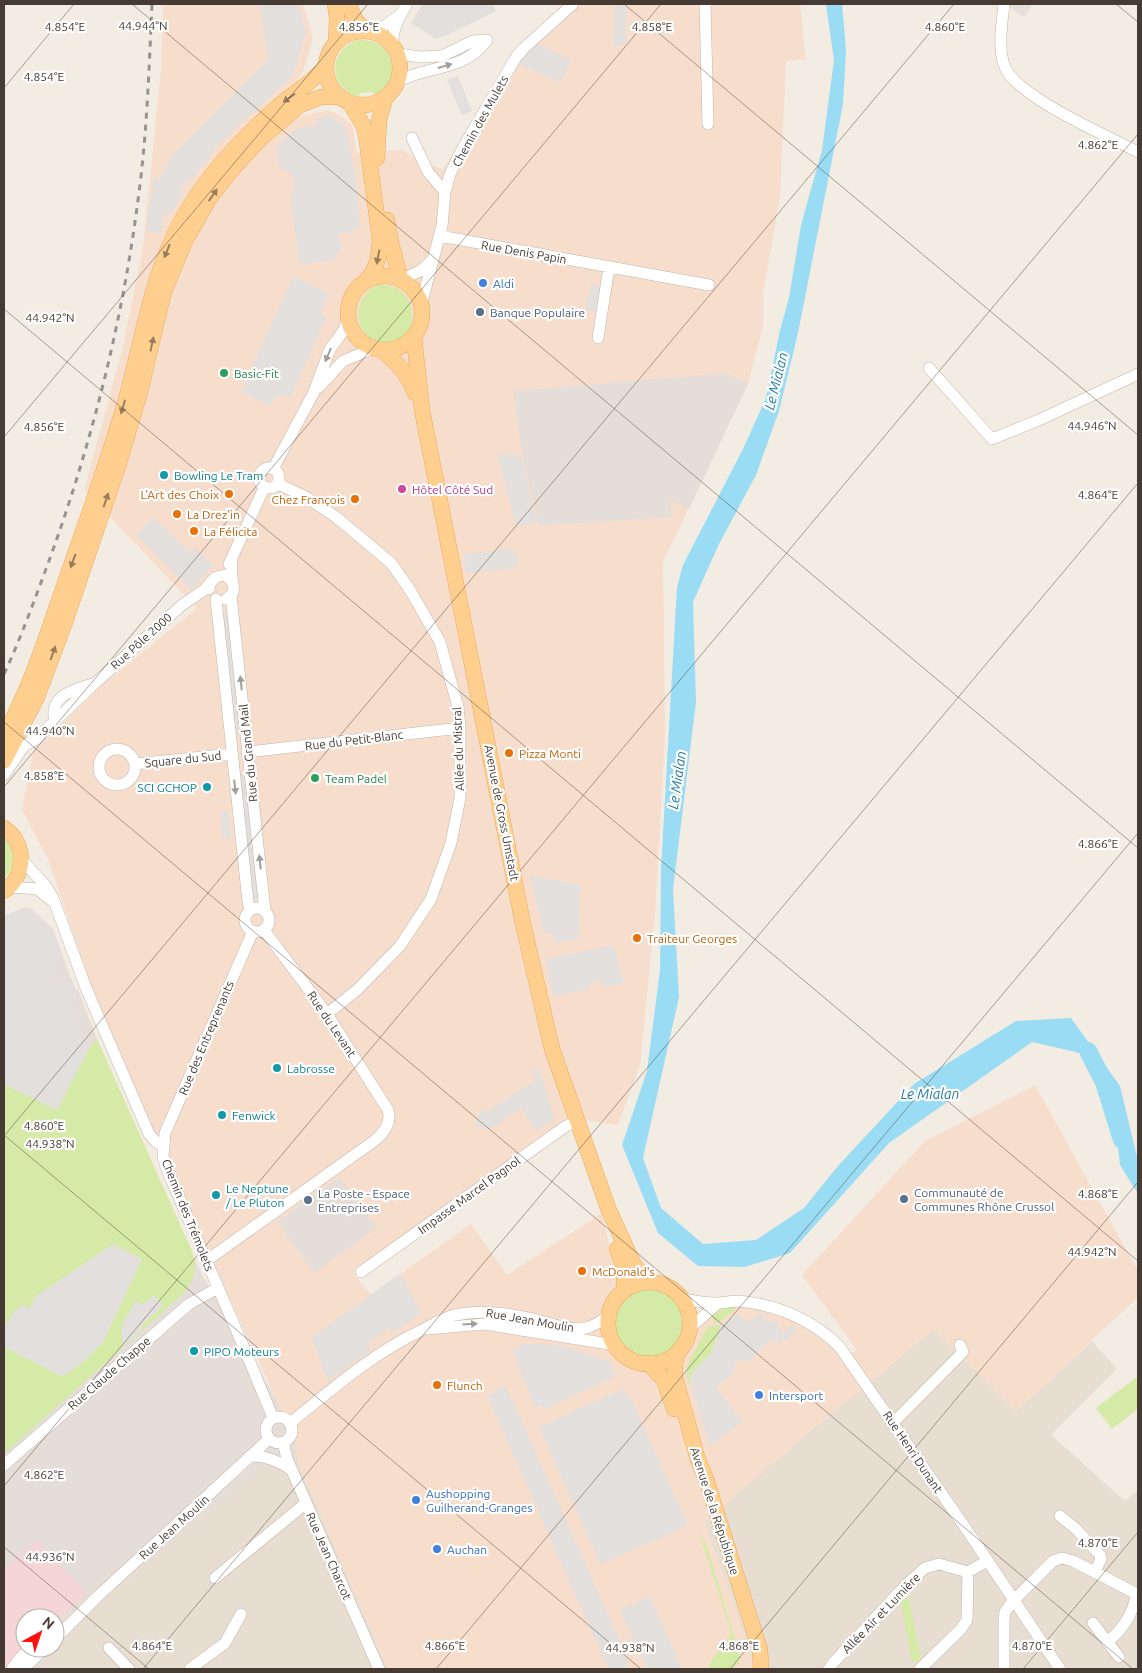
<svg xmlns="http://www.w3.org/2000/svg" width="1142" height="1673" font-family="Ubuntu,sans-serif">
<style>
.residential{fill:#e7ddd0}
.commercial{fill:#f7decc}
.industrial{fill:#e4ddd8}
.medical{fill:#f5d5d5}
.green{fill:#d6eaa8}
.parking{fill:#e3dfdc}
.water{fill:#9adcf4}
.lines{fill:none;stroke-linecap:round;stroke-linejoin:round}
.river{stroke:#9adcf4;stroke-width:18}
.minor-casing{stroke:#c1b5a8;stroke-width:12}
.major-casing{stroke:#eaaa59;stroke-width:16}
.minor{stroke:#fff;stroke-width:11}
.major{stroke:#ffcf8f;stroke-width:15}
.rail{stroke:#949494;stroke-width:3;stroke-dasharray:6 6;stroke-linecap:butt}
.oneway{fill:#a29d99}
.oneway2{fill:#997e5c}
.ticks{fill:none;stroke:#453b33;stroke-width:1;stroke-opacity:0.45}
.shop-dot{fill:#3f7fe0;stroke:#fff;stroke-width:2}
.service-dot{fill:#5c6f8a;stroke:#fff;stroke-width:2}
.leisure-dot{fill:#2e9e5b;stroke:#fff;stroke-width:2}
.culture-dot{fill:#0f9aa8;stroke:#fff;stroke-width:2}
.hotel-dot{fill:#d1479c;stroke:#fff;stroke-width:2}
.food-dot{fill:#e8710a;stroke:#fff;stroke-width:2}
.labels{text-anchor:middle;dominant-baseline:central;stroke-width:4.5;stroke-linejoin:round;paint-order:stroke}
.street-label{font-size:12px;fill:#453b33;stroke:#fff}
.shop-label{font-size:12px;fill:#366cbe;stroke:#fff;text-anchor:start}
.service-label{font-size:12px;fill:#4e5e75;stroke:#fff;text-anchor:start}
.leisure-label{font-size:12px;fill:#27864d;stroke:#fff;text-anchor:start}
.culture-label{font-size:12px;fill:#0d838f;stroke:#fff;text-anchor:start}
.hotel-label{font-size:12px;fill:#b23c85;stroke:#fff;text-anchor:start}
.food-label{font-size:12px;fill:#c56008;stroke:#fff;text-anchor:start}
.water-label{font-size:14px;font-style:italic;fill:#237b9d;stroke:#fff}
.ticks-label{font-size:12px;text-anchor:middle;fill:#453b33;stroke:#fff;stroke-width:4.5;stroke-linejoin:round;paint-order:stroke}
</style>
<rect width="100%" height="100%" fill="#f3ece3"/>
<path class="residential" d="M 934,1329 L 1016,1411 L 1092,1341 L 1117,1369 L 1051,1435 L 1125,1501 L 1138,1490 L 1138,1669 L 756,1669 L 704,1522 L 809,1432 Z
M 296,1438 L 299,1464 L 302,1472 L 388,1669 L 26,1669 L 49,1648 L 55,1648 L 55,1643 L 112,1592 Z"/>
<path class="commercial" d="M 163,4 L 303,4 L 313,39 L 304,70 L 296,83 L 280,98 L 296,117 L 329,110 L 347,120 L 353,127 L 356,153 L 401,150 L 443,170 L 510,58 L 564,4 L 800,4 L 806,59 L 786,61 L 780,196 L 763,294 L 763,326 L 748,384 L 663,562 L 665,734 L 655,915 L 640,1065 L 618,1125 L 570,1118 L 453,1203 L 353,1273 L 371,1295 L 471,1224 L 507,1275 L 602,1213 L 617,1281 L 616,1286 L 603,1307 L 601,1327 L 603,1338 L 607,1349 L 631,1368 L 648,1371 L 661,1369 L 670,1366 L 687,1352 L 698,1328 L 714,1314 L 728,1307 L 739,1306 L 754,1308 L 796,1321 L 812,1329 L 835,1349 L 843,1358 L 857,1350 L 802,1275 L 925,1141 L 1035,1085 L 1138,1271 L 1138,1297 L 1016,1411 L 934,1329 L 809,1432 L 704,1522 L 756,1669 L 388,1669 L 302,1472 L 299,1464 L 296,1438 L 275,1397 L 147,1118 L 90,983 L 48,859 L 22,810 L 33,752 L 101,686 L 197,608 L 84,490 L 122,351 L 143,247 L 161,70 Z"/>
<path class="industrial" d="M 727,373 L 748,384 L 689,509 L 670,500 L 672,517 L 539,526 L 522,453 L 513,391 Z
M 25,907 L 32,910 L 53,929 L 74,988 L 78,990 L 97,1039 L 203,1277 L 275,1397 L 296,1438 L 112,1592 L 55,1643 L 55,1618 L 25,1618 L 25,1648 L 49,1648 L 26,1669 L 4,1669 L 4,916 Z
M 340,1177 L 377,1228 L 314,1273 L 277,1222 Z"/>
<path class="medical" d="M 37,1540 L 87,1594 L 55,1620 L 55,1618 L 25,1618 L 25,1644 L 6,1666 L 4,1664 L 4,1569 Z"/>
<path class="green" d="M 357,40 C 392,36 406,78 375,95 L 373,92 L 360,93 L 359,97 C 328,88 327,51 357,40 Z
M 377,285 C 421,281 423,341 388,344 C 380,345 373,342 367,336 C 352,319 357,296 377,285 Z
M 4,838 C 15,850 16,867 4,879 Z
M 97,1039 L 192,1251 C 198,1268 194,1277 185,1292 L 4,1454 L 4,1084 L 57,1110 L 88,1050 Z
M615 1323a34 34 0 1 1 68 0a34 34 0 1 1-68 0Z
M 737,1306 L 734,1311 L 718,1323 L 715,1323 L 710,1316 L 722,1309 Z
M 720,1325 L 721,1326 C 717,1336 715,1348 708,1357 C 701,1365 690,1371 690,1383 L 688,1384 C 687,1378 686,1373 687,1367 C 688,1362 705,1332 708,1327 Z
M 1137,1377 L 1138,1379 L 1138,1409 L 1112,1429 L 1096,1408 Z
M 698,1530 L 703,1541 L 706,1544 L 740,1655 L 739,1664 L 731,1669 L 709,1669 C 711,1653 728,1647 731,1632 Z
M 909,1598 L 921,1660 L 912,1662 L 900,1600 Z"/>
<path class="parking" d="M 259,4 L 299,4 L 306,33 L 292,77 L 216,146 L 210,157 L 193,177 L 178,188 L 184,192 L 171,214 L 164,211 L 161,233 L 146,231 L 154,178 L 160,178 L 174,153 L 267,60 L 268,55 Z
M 422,4 L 493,4 L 496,11 L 445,36 L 436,39 L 411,23 Z
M 613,4 L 627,4 L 626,44 L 614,46 Z
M 1005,4 L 1033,4 L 1024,17 Z
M 537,44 L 571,60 L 561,83 L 519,64 L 524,55 Z
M 458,76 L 472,111 L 462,115 L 447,80 Z
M 328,115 L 344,124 L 348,134 L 356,180 L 360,226 L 351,232 L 338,234 L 341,252 L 336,253 L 337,259 L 300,265 L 290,197 L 293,193 L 294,183 L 292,175 L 287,170 L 280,169 L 276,152 L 279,144 L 291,133 L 300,128 L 317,124 L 317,119 Z
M 293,276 L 329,293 L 320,314 L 326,317 L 291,397 L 283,395 L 274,399 L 270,406 L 241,392 Z
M 591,284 L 601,286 L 595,312 L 585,310 Z
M 497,454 L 521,455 L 537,523 L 516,526 Z
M 153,517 L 190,553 L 195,548 L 213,565 L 191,589 L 136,535 Z
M 512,549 L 517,552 L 518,568 L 466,573 L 464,554 Z
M 229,613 L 242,733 L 233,734 L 220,614 Z
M 246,773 L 259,898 L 251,899 L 238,774 Z
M 228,811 L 231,838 L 223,839 L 220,812 Z
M 530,876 L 580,884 L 579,938 L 556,944 L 552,932 L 544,934 Z
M 25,907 L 32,910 L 50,926 L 60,957 L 50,976 L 61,980 L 71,978 L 75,988 L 71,995 L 88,1050 L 57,1110 L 4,1084 L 4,916 Z
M 614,945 L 624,983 L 604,987 L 602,981 L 589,984 L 590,989 L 553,996 L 546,959 Z
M 539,1069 L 555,1120 L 536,1131 L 521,1108 L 489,1129 L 475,1126 L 481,1110 L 488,1111 L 536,1080 L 531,1070 Z
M 113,1244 L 142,1259 L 104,1341 L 84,1361 L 63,1377 L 4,1347 L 4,1323 L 5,1322 L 8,1323 L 15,1309 L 18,1310 L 21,1304 L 30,1308 L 35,1297 Z
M 401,1273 L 421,1313 L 394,1333 L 390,1327 L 367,1344 L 371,1350 L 329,1380 L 325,1374 L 314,1343 L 311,1338 Z
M 154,1295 L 163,1306 L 142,1325 L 141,1330 L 122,1347 L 122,1324 L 136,1301 L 143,1305 Z
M 738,1314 L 743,1320 L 746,1321 L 763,1314 L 767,1322 L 774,1319 L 783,1333 L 794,1324 L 796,1330 L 786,1341 L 783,1339 L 779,1345 L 770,1340 L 747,1362 L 741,1359 L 733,1366 L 736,1370 L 716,1388 L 743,1421 L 710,1446 L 690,1380 L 694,1370 L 712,1352 L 721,1326 L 726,1321 Z
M 526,1344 L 559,1345 L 610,1362 L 616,1376 L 544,1409 L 542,1405 L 536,1408 L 512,1352 L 519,1349 L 520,1345 Z
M 506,1386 L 627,1657 L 627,1669 L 608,1669 L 487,1395 Z
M 623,1389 L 633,1403 L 688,1526 L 600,1564 L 539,1427 Z
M 650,1596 L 682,1669 L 647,1669 L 620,1610 Z"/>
<path class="water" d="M 826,4 L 842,4 L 846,50 L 843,104 L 798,333 L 779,411 L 756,475 L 719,544 L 693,602 L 696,702 L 673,889 L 679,997 L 643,1158 L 661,1208 L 703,1244 L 756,1240 L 804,1208 L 838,1166 L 914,1084 L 1016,1021 L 1071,1018 L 1120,1086 L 1138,1161 L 1138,1194 L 1120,1165 L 1114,1109 L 1103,1076 L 1080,1053 L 1032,1042 L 889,1143 L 790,1253 L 745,1267 L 698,1266 L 658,1233 L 622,1145 L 647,1071 L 660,970 L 661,869 L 677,587 L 683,565 L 743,449 L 766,398 L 780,330 L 789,298 L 801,225 L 822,150 L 834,60 Z"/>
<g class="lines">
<path class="river" d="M 1088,1051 L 1104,1082 L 1122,1140"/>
<g class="minor-casing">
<path id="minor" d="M 705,4 L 708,124
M 1004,4 C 1002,24 998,46 1004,65 C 1014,96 1108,136 1138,152
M 375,33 L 401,14
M 394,46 C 390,33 400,15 407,4
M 398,54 L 421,57 L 442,56 L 473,41 L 487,40
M 399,81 C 430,65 465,71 487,40
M 412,138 L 428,172 L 445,192
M 440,236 L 709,285
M 401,280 L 422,270 L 433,259
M 421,305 L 442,226 L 445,192 L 450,174 L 460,153 L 516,57 L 524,48 L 573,4
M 598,338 L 609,267
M 929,368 L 992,439 L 1039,420 L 1138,374
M 319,387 L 343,361 L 372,349
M259 478a10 10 0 1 1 20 0a10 10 0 1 1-20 0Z
M 273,469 L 314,392 L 330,349 L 342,333 L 348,321
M 278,484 L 306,497 L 336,517 L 391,563 L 410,590 L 440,642 L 458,707 L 460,728 L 460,798 L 451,843 L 431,899 L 400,946 L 357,990 L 327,1014
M 229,564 L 264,488
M 209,589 L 210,583 L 216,577 L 225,575 L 232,581
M 231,596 L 265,911
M 216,599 L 248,902 L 250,910
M 226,599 C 237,593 233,587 232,577 C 231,571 232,565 232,559
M 55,723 C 48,695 72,691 92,684
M99 767a18 18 0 1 1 36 0a18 18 0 1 1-36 0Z
M 247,752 L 460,728
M 135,764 L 232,754
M 4,775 L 24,746 L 36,739 L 94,684 L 182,605 L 204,590 L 210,583
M 21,859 L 45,885 L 53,898 L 86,988 L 149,1134 L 155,1141 L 163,1146
M 10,887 L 37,889 L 51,900
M245 920a12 12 0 1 1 24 0a12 12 0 1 1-24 0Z
M 253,931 L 165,1133 L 163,1156 L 166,1167 L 245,1350 L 273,1418
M 206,1261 L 374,1141 C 384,1133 392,1123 388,1110 L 327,1014 L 264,930
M 361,1272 L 566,1126 L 578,1121
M 682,1298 C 693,1301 704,1303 716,1303 C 724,1303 731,1301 739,1301 C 778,1305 812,1320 839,1346 L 969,1533 L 1060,1669
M 690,1328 L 718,1303
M 428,1329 L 484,1324 L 615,1345
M266 1430a13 13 0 1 1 26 0a13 13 0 1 1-26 0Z
M 290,1423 C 331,1390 372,1354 420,1331 C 432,1325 442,1318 455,1315 C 484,1309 513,1314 541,1321 C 555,1325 572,1331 586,1328 C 595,1326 602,1320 609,1315
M 893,1423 L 963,1352 L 960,1345
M 283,1442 L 287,1459 L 379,1669
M 250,1456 C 267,1456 278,1461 292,1470
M 4,1465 L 189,1304 L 218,1288
M 1060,1516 L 1076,1529 L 1100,1555 L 1101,1559 L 1095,1572
M 215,1578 L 306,1503
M 1093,1623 L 1119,1657
M 55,1639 L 97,1597 L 269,1439
M 109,1648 L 129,1669
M 12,1669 L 20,1658 L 30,1648
M 23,1669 L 45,1648
M 190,1669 L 225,1643 L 241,1614
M 829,1669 L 833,1663 L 907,1584 L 925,1568 L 939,1564 L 968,1572 L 987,1561
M 920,1669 L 961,1629 L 967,1620 L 968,1572
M 1004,1669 L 1004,1620 L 1005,1612 L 1013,1601 L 1053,1561 L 1062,1558 L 1073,1561 L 1137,1594 C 1132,1614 1124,1629 1107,1642"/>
</g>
<g class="major-casing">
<path id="major" d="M 335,4 L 337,18 L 336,42
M 348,4 L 356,21 L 367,31
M326 68a37 37 0 1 1 74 0a37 37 0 1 1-74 0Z
M 350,103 L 363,125 L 366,135 L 380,240 L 378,259 L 373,272 L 365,282
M 377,158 L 379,120 L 385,99
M 387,220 L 391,243 L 401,280
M348 313a37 37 0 1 1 74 0a37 37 0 1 1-74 0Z
M 414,338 L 422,410 L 523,924 L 552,1049 L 608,1208 L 634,1265 L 649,1282
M 383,351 C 399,365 407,373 415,393
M 4,736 C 32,685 48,632 67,577 C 88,517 110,457 127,396 C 143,336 152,274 183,218 C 207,175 242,138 279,106 C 295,92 312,83 326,66
M 4,761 L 37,697 L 64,625 L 119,463 L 140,392 L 164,291 L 185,241 L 210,197 L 235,166 L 260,139 L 300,105 L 321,97 L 339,97
M 4,828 C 27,843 26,876 4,891
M 617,1249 L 624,1268 L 624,1290
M608 1323a41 41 0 1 1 82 0a41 41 0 1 1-82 0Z
M 677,1353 L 675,1364 L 675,1377 L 697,1457 L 707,1482 L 760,1650 L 761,1669
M 648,1363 L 664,1380 L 674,1409"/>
</g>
<use href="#minor" class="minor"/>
<use href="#major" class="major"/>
<path class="rail" d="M 4,674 C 20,640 33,604 46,569 C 90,450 122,325 138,200 C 147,135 149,69 152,4"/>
</g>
<defs><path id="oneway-solid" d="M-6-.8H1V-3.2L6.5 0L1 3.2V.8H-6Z" transform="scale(1.25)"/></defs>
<g class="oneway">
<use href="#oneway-solid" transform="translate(445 66) rotate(-16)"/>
<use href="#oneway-solid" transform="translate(328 355) rotate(114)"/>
<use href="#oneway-solid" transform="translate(241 683) rotate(-96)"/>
<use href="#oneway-solid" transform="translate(235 787) rotate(84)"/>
<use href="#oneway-solid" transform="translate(260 862) rotate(-96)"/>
<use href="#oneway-solid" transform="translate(470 1324) rotate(-4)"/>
</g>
<g class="oneway2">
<use href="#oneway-solid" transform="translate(289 98) rotate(144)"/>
<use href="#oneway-solid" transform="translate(213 195) rotate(-55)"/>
<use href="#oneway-solid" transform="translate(167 251) rotate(112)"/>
<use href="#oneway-solid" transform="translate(378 257) rotate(101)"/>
<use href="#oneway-solid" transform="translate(152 344) rotate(-78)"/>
<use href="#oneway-solid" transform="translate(123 407) rotate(106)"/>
<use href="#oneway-solid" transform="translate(106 500) rotate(-71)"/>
<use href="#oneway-solid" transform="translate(73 561) rotate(110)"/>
<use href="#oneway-solid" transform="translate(53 653) rotate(-70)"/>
</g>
<path class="ticks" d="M 132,4 L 1138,848M 624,4 L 1138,435M 1116,4 L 1138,22M 4,88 L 74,4M 4,309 L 1138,1261M 4,437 L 368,4M 4,722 L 1133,1669M 4,787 L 661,4M 4,1135 L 641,1669M 4,1136 L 954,4M 4,1486 L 1138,134M 4,1547 L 149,1669M 143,1669 L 1138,483M 436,1669 L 1138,833M 730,1669 L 1138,1182M 1023,1669 L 1138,1532"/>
<g class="shop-dot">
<circle cx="483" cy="283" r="5"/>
<circle cx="759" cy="1395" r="5"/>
<circle cx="416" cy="1500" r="5"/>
<circle cx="437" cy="1549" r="5"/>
</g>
<g class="service-dot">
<circle cx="480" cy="312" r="5"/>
<circle cx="904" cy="1199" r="5"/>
<circle cx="308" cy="1200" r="5"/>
</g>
<g class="leisure-dot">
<circle cx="224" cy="373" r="5"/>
<circle cx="315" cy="778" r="5"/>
</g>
<g class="culture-dot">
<circle cx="164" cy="475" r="5"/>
<circle cx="207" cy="787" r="5"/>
<circle cx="277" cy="1068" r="5"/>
<circle cx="222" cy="1115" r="5"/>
<circle cx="216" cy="1195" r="5"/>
<circle cx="194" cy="1351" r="5"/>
</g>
<circle class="hotel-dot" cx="402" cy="489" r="5"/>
<g class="food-dot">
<circle cx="229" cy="494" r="5"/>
<circle cx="355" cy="499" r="5"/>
<circle cx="177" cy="514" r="5"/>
<circle cx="194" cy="531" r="5"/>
<circle cx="509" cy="753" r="5"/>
<circle cx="637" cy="938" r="5"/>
<circle cx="582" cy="1271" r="5"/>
<circle cx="437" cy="1385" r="5"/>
</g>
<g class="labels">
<g class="street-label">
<text transform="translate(480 121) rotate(-61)">Chemin des Mulets</text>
<text transform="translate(524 252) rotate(10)">Rue Denis Papin</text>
<text transform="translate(141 641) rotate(-42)">Rue Pôle 2000</text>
<text transform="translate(354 740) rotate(-7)">Rue du Petit-Blanc</text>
<text transform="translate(458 749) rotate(-92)">Allée du Mistral</text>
<text transform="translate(248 753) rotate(-96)">Rue du Grand Mail</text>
<text transform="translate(183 759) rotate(-6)">Square du Sud</text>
<text transform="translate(502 813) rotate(79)">Avenue de Gross Umstadt</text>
<text transform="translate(332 1024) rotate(56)">Rue du Levant</text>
<text transform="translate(206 1038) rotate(-67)">Rue des Entreprenants</text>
<text transform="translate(469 1195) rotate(-36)">Impasse Marcel Pagnol</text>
<text transform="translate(188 1215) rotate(68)">Chemin des Trémolets</text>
<text transform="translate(530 1320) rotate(10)">Rue Jean Moulin</text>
<text transform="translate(109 1373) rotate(-41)">Rue Claude Chappe</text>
<text transform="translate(913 1452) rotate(56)">Rue Henri Dunant</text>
<text transform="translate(715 1511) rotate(72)">Avenue de la République</text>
<text transform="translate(174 1527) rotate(-42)">Rue Jean Moulin</text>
<text transform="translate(329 1556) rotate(66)">Rue Jean Charcot</text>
<text transform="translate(881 1613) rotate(-46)">Allée Air et Lumière</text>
</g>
<g class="shop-label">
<text x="493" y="283">Aldi</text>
<text x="769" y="1395">Intersport</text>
<text x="426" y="1493">Aushopping<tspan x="426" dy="14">Guilherand-Granges</tspan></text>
<text x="447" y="1549">Auchan</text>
</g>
<g class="service-label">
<text x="490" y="312">Banque Populaire</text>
<text x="914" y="1192">Communauté de<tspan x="914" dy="14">Communes Rhône Crussol</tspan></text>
<text x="318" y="1193">La Poste - Espace<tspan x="318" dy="14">Entreprises</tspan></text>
</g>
<g class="leisure-label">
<text x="234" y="373">Basic-Fit</text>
<text x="325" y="778">Team Padel</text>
</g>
<g class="culture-label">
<text x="174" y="475">Bowling Le Tram</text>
<text x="197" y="787" text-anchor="end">SCI GCHOP</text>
<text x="287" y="1068">Labrosse</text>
<text x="232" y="1115">Fenwick</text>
<text x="226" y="1188">Le Neptune<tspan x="226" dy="14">/ Le Pluton</tspan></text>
<text x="204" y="1351">PIPO Moteurs</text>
</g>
<g class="hotel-label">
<text x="412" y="489">Hôtel Côté Sud</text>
</g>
<g class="food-label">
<text x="219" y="494" text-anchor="end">L'Art des Choix</text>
<text x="345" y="499" text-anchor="end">Chez François</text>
<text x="187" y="514">La Drez'in</text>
<text x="204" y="531">La Félicita</text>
<text x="519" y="753">Pizza Monti</text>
<text x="647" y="938">Traiteur Georges</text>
<text x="592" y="1271">McDonald's</text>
<text x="447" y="1385">Flunch</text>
</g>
<g class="water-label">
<text transform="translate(776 381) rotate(-76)">Le Mialan</text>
<text transform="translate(677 780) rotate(-82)">Le Mialan</text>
<text x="930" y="1094">Le Mialan</text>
</g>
</g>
<g class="ticks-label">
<text x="143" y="30">44.944°N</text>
<text x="65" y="31">4.854°E</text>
<text x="359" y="31">4.856°E</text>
<text x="652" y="31">4.858°E</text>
<text x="945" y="31">4.860°E</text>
<text x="44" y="81">4.854°E</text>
<text x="1098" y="149">4.862°E</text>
<text x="50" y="322">44.942°N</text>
<text x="1092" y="430">44.946°N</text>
<text x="44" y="431">4.856°E</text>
<text x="1098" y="499">4.864°E</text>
<text x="50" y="735">44.940°N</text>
<text x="44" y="780">4.858°E</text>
<text x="1098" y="848">4.866°E</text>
<text x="44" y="1130">4.860°E</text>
<text x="50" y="1148">44.938°N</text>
<text x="1098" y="1198">4.868°E</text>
<text x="1092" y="1256">44.942°N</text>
<text x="44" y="1479">4.862°E</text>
<text x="1098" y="1547">4.870°E</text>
<text x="50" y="1561">44.936°N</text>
<text x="152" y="1650">4.864°E</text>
<text x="445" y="1650">4.866°E</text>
<text x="739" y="1650">4.868°E</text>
<text x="1032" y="1650">4.870°E</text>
<text x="630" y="1652">44.938°N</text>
</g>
<rect width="1142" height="1673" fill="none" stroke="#453b33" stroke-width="10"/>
<g transform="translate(40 1633) rotate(40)"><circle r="24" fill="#ffffff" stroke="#b5b1ad"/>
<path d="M0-4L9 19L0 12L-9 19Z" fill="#ff0f0d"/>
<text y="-8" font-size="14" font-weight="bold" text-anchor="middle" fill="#453b33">N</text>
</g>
</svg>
